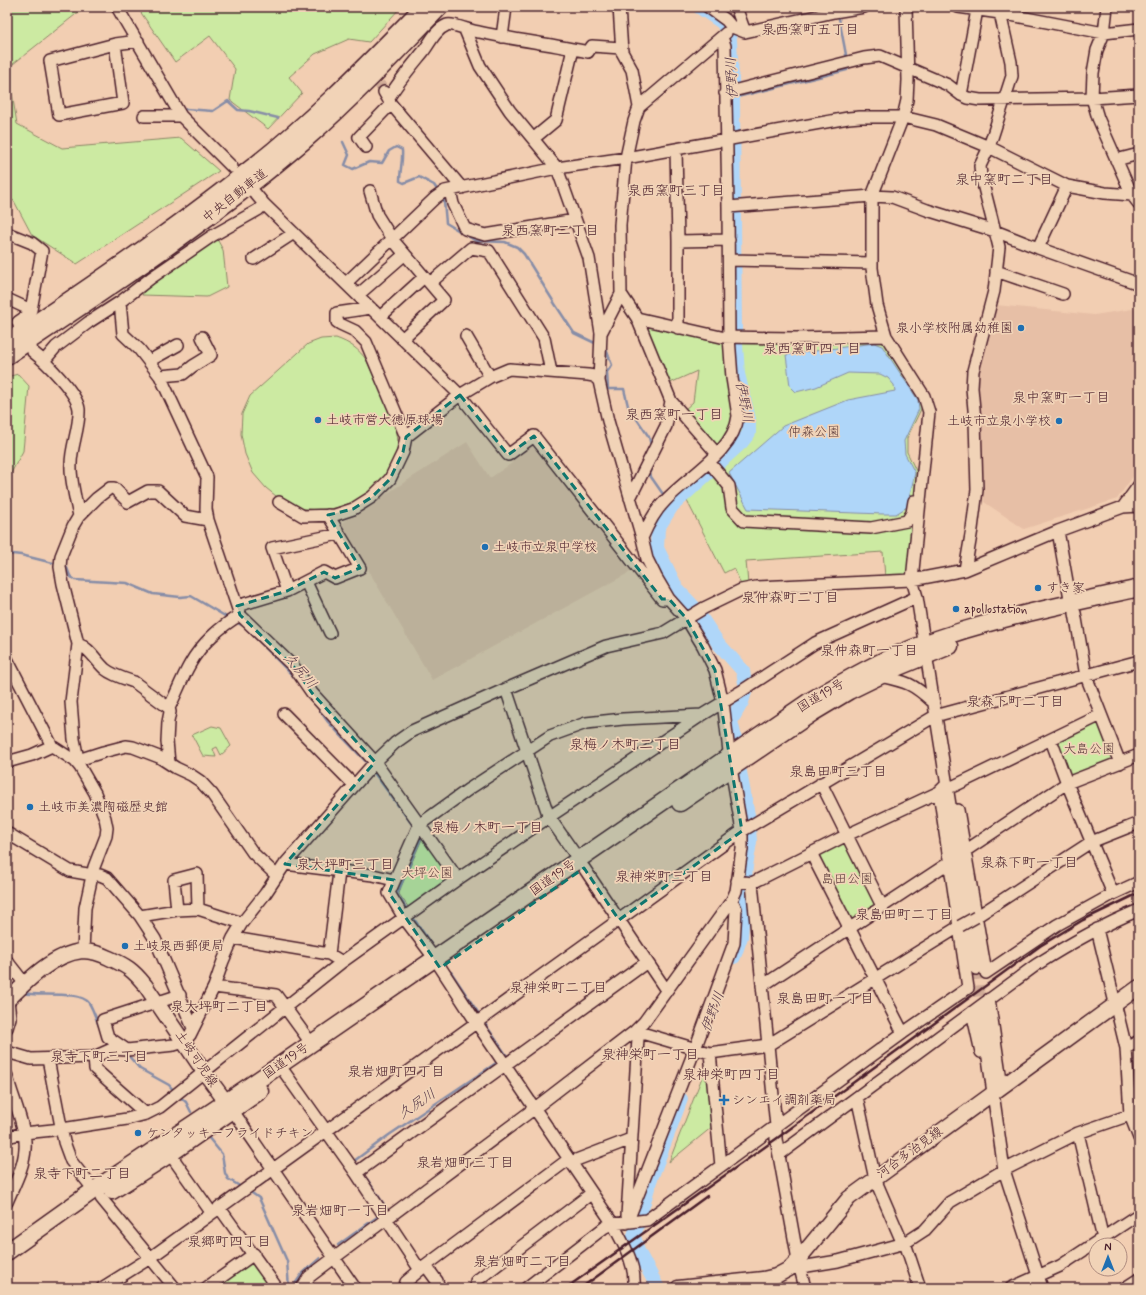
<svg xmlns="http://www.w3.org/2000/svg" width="1146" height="1295" font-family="Mynerve,'Klee One',sans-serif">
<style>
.built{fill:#e7bfa6}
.green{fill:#cceaa2;stroke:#8b8466}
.water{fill:#afd6f9;stroke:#878da7}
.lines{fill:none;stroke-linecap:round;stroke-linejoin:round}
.stream{stroke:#878da7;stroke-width:2.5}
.river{stroke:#afd6f9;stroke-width:14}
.minor-tunnel{stroke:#d0ab97;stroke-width:11;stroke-dasharray:11 5.5;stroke-linecap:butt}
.minor-casing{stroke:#4a1f2b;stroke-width:14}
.major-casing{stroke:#4a1f2b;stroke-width:17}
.highway-casing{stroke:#4a1f2b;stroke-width:19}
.minor{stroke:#f1d3b7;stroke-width:11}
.major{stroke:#f1d3b7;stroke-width:14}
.highway{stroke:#f1d3b7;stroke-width:16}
.rail{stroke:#4a1f2b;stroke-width:2.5}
.minor-bridge-casing{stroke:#4a1f2b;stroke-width:14;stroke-linecap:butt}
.minor-bridge{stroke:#f1d3b7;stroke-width:11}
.marked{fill:#0f766e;fill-opacity:0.2;stroke:#0f766e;stroke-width:3;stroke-dasharray:8 5;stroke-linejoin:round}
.poi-dot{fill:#1f6fb2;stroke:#f1d3b7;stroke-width:1.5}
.labels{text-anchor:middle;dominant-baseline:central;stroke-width:3.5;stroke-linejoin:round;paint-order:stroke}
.street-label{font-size:13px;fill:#4a1f2b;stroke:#f1d3b7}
.poi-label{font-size:13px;fill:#4a1f2b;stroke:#f1d3b7;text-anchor:start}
.park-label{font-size:13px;fill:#5e3d3d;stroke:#f1d3b7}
.neighbourhood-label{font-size:14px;fill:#4a1f2b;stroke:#f1d3b7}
.water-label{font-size:14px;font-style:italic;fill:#593a4a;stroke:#f1d3b7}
</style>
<rect width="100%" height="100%" fill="#f2ceb2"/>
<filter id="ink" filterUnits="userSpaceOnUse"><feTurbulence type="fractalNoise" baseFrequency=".025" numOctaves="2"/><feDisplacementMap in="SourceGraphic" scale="8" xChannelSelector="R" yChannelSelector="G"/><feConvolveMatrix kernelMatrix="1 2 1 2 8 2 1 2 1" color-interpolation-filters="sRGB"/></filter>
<g filter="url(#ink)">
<path class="built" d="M 996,305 L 1094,315 L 1139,308 L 1139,468 L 1117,499 L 1024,529 L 984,502 L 977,374 Z
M 534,440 L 634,570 L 432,680 L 341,523 L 467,442 L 490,478 L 512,463 L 509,458 Z"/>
<path class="green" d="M 7,7 L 85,7 L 8,68 L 17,124 L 62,148 L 181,138 L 219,171 L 77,264 L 32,235 L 14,201 L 7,197 Z
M 137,7 L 401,7 L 369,42 L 349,39 L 315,54 L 289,77 L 302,93 L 268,129 L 230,100 L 235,69 L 210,36 L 175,62 Z
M 217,239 L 223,250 L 227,287 L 207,297 L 142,295 L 148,286 Z
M 647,324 L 722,340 L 884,341 L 923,405 L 907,438 L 907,452 L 919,477 L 908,576 L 885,577 L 883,552 L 746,561 L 748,584 L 741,585 L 734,568 L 724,573 L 686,499 L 726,461 L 684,410 L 693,402 L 697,371 L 668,384 L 643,328 Z
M 336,338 C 350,343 359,349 367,361 L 396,426 L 398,442 L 395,460 L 386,478 L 373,490 L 354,502 L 336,508 L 317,510 L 298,508 L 281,500 L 266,488 L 253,473 L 245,454 L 241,434 L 242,414 L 250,396 L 308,344 L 321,339 Z
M 18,374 L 29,386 L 23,451 L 10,475 L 7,475 L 7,377 Z
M 1098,721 L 1115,759 L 1069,777 L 1055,741 Z
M 212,726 L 221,728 L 231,746 L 221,755 L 217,747 L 213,749 L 216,757 L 203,756 L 192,735 Z
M 423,837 L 452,879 L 409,908 L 399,894 L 401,887 Z
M 844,840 L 877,902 L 875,906 L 851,922 L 817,854 Z
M 708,1062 L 712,1127 L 669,1162 L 706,1067 Z
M 252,1258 L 267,1281 L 257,1288 L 211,1288 Z"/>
<path class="water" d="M 874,343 L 882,346 L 918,400 L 919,409 L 904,441 L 905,454 L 915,473 L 907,507 L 896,514 L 883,514 L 748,509 L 729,473 L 783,426 L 848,400 L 895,391 L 894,385 L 888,378 L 880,374 L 848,373 L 816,387 L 796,392 L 790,386 L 786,355 Z"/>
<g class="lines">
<path class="stream" d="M 838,13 L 847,60
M 733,98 L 847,70 L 848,68 L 848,65
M 186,109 L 213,111 L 228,101 L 238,110 L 249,111 L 278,118
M 343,142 L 349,155 L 345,165 L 353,169 L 369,162 L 382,163 L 389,151 L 396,147 L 402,150 C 403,160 400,170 400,181 L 404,183 L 419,177 L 434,185 L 438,191
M 442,197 L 444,201 L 446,223 L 476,241 L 505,242 L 517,247 L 524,254 L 555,304 L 574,333 L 597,344
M 603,347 L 606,349 L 612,365 L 607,372 L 608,389 L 624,389 L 628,406 L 649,437 L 651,446
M 655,459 L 649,474 L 665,497
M 7,557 L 13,554 L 21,555 L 57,564
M 63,566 L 67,568 L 70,576 L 75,580 L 127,583 L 153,594 L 180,597 L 191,596 L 230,619
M 236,622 L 245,627 L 296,679
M 316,705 L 328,722 L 368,764
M 372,770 L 414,827
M 408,911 L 397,894 L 421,838 L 419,835
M 412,916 L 431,944
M 451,972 L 481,1017
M 7,978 L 14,987
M 22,993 C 38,997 80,990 89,1003 C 93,1009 96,1019 99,1026
M 483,1021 L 507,1056 L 503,1059
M 127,1054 L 140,1069 L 169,1085 L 174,1091
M 179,1096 L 186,1102 L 191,1112
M 208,1137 L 222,1154 L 225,1173 L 228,1179 L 243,1188
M 356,1164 L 354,1161 L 389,1135 L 499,1061
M 367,1179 L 387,1209 L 385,1211
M 249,1191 L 259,1198 L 287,1261 L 289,1288
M 338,1245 L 380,1215
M 292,1288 L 302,1274 L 320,1258"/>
<path class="river" d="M 699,7 L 723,23 L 730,40 L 733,98 L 735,329 L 738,374 L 749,419 L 749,433 L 742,442 L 672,506 L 658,528 L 657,548 L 677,589 L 694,607 L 718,643 L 743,671 L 746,689 L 742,702 L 731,721 L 736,742
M 734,957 L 741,937 L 746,866 L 750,842 L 748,815 L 740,772
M 658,1288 L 638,1251 L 634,1236 L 650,1181 L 681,1099"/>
<path class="minor-tunnel" d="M 370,70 L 384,91
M 976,969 L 981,1009"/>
<g class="minor-casing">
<path id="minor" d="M 117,7 L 181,116 L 232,167
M 708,7 L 726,20 L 732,27 L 745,32 L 834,12 L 864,7
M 736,7 L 745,32
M 906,7 L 908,80 L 907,100 L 903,117 L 872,196 L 872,268 L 877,305 L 886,336 L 924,396 L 929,412 L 912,580 L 917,597 L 976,969
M 958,7 L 1000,13 L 1104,33 L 1139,29
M 1107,7 L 1104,33 L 1097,50 L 1093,73 L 1092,98 L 1098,118 L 1132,195 L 1139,204
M 502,37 L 506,7
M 115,44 L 123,103 L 59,115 L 50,61 L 115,44 L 138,41
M 384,92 L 391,104 L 462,188
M 725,93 L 864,58 L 880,56 L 948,85 L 961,95 L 968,98 L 980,100 L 1092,98 L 1139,95
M 961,95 L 977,10
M 388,99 C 398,82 410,68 423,52 C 430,43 435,30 447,25 C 452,23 471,31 479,32 C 515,40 551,44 588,52 L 592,46 L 621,48
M 639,107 L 726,33
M 144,116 L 181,116
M 533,139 L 556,120 L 573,49
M 366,147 L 359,137 L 391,104
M 676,149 L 678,241 L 678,328
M 1116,160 L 1139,154
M 450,190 L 453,204 L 465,229 L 485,235 L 575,220
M 370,191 L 377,215 L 392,239 L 444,300 L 402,339
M 254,192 L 264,204 L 460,395 L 508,455 L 534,436 L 662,599 L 667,599
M 728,207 L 872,196 L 892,197 L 927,210 L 995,231 L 1038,248 L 1139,284
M 7,233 L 32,243 L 42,251 L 31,310 L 28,315 L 18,322 L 20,329
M 678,241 L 729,240
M 1038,248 L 1067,186
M 254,259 L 294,233
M 729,260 L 872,263
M 996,271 L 1063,294
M 346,283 L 435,198 L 445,191 L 557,168 L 626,158 L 848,118 L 860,117 L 903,117 L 936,125 L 989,147 L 1067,186 L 1105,193 L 1132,195 L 1139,194
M 430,283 L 471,248 L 489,251 L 544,338 L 551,372
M 621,294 L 637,318 L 671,401 L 717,454
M 358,295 L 405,254
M 7,299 L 31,310
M 120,302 L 123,334 L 139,349 L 160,376 L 207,477 L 206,509 L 208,520 L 240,615 L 294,667 L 312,693 L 375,762 L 458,879
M 380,317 L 424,277
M 637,318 L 721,337 L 796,338 L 886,336
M 601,333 L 621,294 L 620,225 L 626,158 L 634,121 L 639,107 L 632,70 L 622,52 L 619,7
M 466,336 L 490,377
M 33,352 C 46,362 77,393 79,409 C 80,427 71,446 71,464 C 70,479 76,501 79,516
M 44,361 L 56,347 L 89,322 L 120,302 L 151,278 L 212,236 L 258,210 L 264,204
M 149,361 L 178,345
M 160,376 L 183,374 L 193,366 L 211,355 L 202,337
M 406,437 L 460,395 L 490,377 L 509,369 L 588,375 L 594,376 L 599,381
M 709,462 L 729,486 L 732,508 L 744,521 L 871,528 L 907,521 L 912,513 L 914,501
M 630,498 L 666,426 L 671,401
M 279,502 L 303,516 L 335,515 L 353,509 L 372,497 L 390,479 L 403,452 L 406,437 L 366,342 L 355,331 L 340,324 L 337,322 L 337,313 L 371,308
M 1123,507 L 1139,485
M 1058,531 L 1071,604
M 642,538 C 648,524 654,512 665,501 C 688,476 734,452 738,416 L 732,378 L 729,337 L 728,207 L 725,46 L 722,37
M 965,570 L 972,529 L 977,490 L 975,420 L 972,388 L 973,371 L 994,291 L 999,247 L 981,176 L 980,166 L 989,147 L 1012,76 L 1011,62 L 1000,13 L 1000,7
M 306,582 L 330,633
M 287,591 L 272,548 L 339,534
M 237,606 L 287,591 L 324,572 L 335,578 L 360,568 L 328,515
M 1075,613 L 1086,676 L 1120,763
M 78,644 C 90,648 95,660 105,669 C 112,675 125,679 134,682 L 169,708 C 176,694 182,678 190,664 C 201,644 221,626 240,615
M 7,659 L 52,746 L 75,761 L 80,767 L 95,793 L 105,818 L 107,828 L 106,836 L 94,867 L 85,908 L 83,951
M 880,676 C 907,682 912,683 933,702
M 506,689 L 549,817 L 579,860
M 169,708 L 170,712 L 168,722 L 167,741 L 169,763
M 284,714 L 354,785
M 1051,740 L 1067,783 L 1113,894
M 75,761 L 103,752 L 126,746 L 133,747 L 159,757 L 176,768 L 191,775 L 200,781 L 212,794 L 253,853 L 277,876 L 285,864 L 375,762 L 395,743 L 412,731 L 506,689 L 606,646 L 663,633 L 704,608 L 741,590 L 756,587 L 912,580 L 965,570 L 1058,531 L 1123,507 L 1139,506
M 75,761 L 77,754 L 74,739 L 71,702 L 78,644 L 63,584 L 60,567 L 61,556 L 73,526 L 79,516 L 97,498 L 110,488 L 114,488 L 128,502 L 148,491 L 158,491 L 185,516 L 208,520
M 7,762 L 32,755 L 52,746
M 821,783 L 882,906
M 958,810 L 986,973 L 1057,925 L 1113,894 L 1139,882
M 7,833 L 70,871 L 93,875 L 100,875 L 107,878 L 140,916 L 155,939 L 193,1028
M 965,851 L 1067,783 L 1139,755
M 811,853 L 903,1033
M 285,864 L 373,875 L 394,880
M 584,868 L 666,990
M 737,881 L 752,883 L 847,835 L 939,792 L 946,785 L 954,786 L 1101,715
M 752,883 L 776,1126 L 776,1139 L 798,1260
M 177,910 L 174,880 L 197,874 L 198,909
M 140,916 L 177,910 L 198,909 L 242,923
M 976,917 L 1091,842 L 1139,823
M 1097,929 L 1126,1048 L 1130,1115 L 1139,1138
M 233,938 L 329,954 L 342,962
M 329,954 L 339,872
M 7,961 L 25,984
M 762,986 L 950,862
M 214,987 L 276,995 L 311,1043
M 989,999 L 1002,1087
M 981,1009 L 1004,1170 L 1042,1288
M 972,1012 L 981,1052
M 7,1028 L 10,1018 L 8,1000
M 635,1031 L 710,1053 L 768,1045 L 960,926
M 1126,1048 L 1139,1041
M 127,1050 L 108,1037 L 103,1020 L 180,995
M 7,1052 L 31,1059 L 94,1057 L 112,1049 L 127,1050 L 174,1045 L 184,1042 L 190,1035 L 214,987 L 223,961 L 233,938 L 242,923 L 265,894 L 277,876
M 710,1053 L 721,1166
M 94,1057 L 95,1069 L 146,1114
M 48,1059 L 64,1142 L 71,1161 L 94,1190
M 285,1073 L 356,1173 L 420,1270
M 7,1076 C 12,1097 27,1129 25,1149 C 24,1167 14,1185 7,1202
M 857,1097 L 875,1179 L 900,1237 L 905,1243 L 920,1288
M 233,1111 L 355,1288
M 1078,1133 L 1103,1239
M 7,1137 L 24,1133 L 62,1129 L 127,1119 L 146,1114 L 160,1107 L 342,962 L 458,879 L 549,817 L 702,715 L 740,692 L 815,643 L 917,597
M 170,1154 L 211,1212
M 780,1154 L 1036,965 C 1069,944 1103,925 1139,910
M 571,1162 L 631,1139
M 356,1173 L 647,962
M 101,1198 L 175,1288
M 219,1207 L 277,1288
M 627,1216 L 638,1038 L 635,1031
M 627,1223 L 695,1049 L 734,943 L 736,909 L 732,900
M 426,1266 L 437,1281 L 439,1288
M 800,1268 L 805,1288
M 789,1269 L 838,1261 L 905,1243 L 925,1230 L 950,1202 L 1004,1170 L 1078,1133 L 1130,1115 L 1139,1113
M 102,1288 L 150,1258 L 742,831 L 935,716 L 1139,661
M 206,1288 L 254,1254
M 302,1288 L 309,1277 L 334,1258 L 535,1108 L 635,1031 L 644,1022 L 732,900 L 736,891 L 742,849 L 742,831 L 731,768 L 723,702 L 715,670 L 703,646 L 686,618 L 669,599 L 656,577 L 647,559 L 642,538 L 608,421 L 599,381 L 601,333 L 589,258 L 557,168 L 510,111 L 480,66 L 465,30
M 404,1288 L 406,1282 L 420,1270 L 569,1159
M 477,1288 L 476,1281 L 592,1193
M 526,1288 L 605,1227 L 613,1224 L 647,1220 L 903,1033 L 968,988 L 939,792
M 634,1288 C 636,1264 624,1245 613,1224 L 476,1022 L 435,959 L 404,918 L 389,893 L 419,825 L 469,789 L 550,736 L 586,723 L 623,719 L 702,715
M 1011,1288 L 1060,1266 L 1139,1214
M 1125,1288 L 1139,1279"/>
</g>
<g class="major-casing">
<path id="major" d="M 7,1001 C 27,981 53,954 82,951 C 91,951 101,954 109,958 C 127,966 133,970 145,985 L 204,1072 L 232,1110
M 678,1288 L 763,1279 L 776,1276 L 789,1269 L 798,1260 L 849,1198 L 1139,987"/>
</g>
<g class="highway-casing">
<path id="highway" d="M 7,342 C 88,288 169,233 246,172 C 310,123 366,65 423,7
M 7,356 C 109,288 211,221 304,141 C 352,99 396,53 440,7
M 680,803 L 814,712 L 849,691 L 896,668 L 950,646
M 112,1191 L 170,1154 L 260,1091
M 7,1252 L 94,1190 L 226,1102 L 808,702 C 835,686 863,670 891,657 C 970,622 1056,607 1139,588"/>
</g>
<use href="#minor" class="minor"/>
<use href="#major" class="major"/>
<use href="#highway" class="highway"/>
<path class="rail" d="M 566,1288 L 776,1139 L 1040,946 L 1083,920 L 1139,893
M 581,1288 L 707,1196"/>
<g class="minor-bridge-casing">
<path id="minor-bridge" d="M 960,926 L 976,917"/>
</g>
<use href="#minor-bridge" class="minor-bridge"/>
</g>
</g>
<path class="marked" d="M 460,395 L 508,455 L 534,436 L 662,599 L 669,599 L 686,618 L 715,670 L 742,831 L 619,920 L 584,868 L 440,968 L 389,893 L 394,880 L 285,864 L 375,762 L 312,693 L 294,667 L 240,615 L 237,606 L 287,591 L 324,572 L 335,578 L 360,568 L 328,515 L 353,509 L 372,497 L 390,479 L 403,452 L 406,437 Z"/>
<g class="poi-dot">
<circle cx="1021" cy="328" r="4"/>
<circle cx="318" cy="420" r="4"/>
<circle cx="1059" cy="421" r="4"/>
<circle cx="485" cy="547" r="4"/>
<circle cx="1038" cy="588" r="4"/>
<circle cx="956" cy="609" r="4"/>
<circle cx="30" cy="807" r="4"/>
<circle cx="125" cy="946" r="4"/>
<path d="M722 1094h4v4h4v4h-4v4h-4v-4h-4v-4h4z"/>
<circle cx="138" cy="1133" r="4"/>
</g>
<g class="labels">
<g class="street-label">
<text transform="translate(235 196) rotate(-38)">中央自動車道</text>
<text transform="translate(821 696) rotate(-31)">国道19号</text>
<text transform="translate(553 878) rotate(-35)">国道19号</text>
<text transform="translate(196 1059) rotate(56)">土岐可児線</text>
<text transform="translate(286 1061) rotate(-35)">国道19号</text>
<text transform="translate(910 1153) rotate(-36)">河合多治見線</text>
</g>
<g class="poi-label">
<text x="1013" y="328" text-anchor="end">泉小学校附属幼稚園</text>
<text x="326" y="420">土岐市営大徳原球場</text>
<text x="1051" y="421" text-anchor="end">土岐市立泉小学校</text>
<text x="493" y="547">土岐市立泉中学校</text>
<text x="1046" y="588">すき家</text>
<text x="964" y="609">apollostation</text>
<text x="38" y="807">土岐市美濃陶磁歴史館</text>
<text x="133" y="946">土岐泉西郵便局</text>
<text x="732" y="1100">シンエイ調剤薬局</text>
<text x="146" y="1133">ケンタッキーフライドチキン</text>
</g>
<g class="park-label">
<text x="814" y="432">仲森公園</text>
<text x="1089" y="749">大島公園</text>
<text x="427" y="873">大坪公園</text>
<text x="847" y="879">島田公園</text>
</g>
<g class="neighbourhood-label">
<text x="810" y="30">泉西窯町五丁目</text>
<text x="1004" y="180">泉中窯町二丁目</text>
<text x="676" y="191">泉西窯町三丁目</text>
<text x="550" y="231">泉西窯町二丁目</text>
<text x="812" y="349">泉西窯町四丁目</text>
<text x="1061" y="398">泉中窯町一丁目</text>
<text x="674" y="415">泉西窯町一丁目</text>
<text x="790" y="598">泉仲森町二丁目</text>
<text x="869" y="651">泉仲森町一丁目</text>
<text x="1015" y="702">泉森下町二丁目</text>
<text x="625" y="745">泉梅ノ木町二丁目</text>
<text x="838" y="772">泉島田町三丁目</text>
<text x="487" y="828">泉梅ノ木町一丁目</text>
<text x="1029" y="863">泉森下町一丁目</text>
<text x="345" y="865">泉大坪町三丁目</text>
<text x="664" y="877">泉神栄町三丁目</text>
<text x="904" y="915">泉島田町二丁目</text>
<text x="558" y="988">泉神栄町二丁目</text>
<text x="825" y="999">泉島田町一丁目</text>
<text x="219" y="1007">泉大坪町二丁目</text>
<text x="650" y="1055">泉神栄町一丁目</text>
<text x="99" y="1057">泉寺下町三丁目</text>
<text x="396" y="1072">泉岩畑町四丁目</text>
<text x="731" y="1075">泉神栄町四丁目</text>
<text x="465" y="1163">泉岩畑町三丁目</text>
<text x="82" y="1174">泉寺下町二丁目</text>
<text x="340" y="1211">泉岩畑町一丁目</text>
<text x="229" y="1242">泉郷町四丁目</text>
<text x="522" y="1262">泉岩畑町二丁目</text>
</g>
<g class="water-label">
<text transform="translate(732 78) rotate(-93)">伊野川</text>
<text transform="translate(744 402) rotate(79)">伊野川</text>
<text transform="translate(300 671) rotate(49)">久尻川</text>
<text transform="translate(713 1012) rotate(-70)">伊野川</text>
<text transform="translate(417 1104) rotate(-34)">久尻川</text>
</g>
</g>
<rect width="1146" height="1295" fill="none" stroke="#f1d3b7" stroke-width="24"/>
<rect x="12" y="12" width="1122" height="1271" fill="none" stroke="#4a1f2b" stroke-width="1.5" filter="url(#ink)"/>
<g transform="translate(1108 1257)"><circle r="19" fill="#f1d3b7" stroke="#ae8b7f"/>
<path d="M0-3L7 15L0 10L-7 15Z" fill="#1f6fb2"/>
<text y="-6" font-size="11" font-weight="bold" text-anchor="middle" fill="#4a1f2b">N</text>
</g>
</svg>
